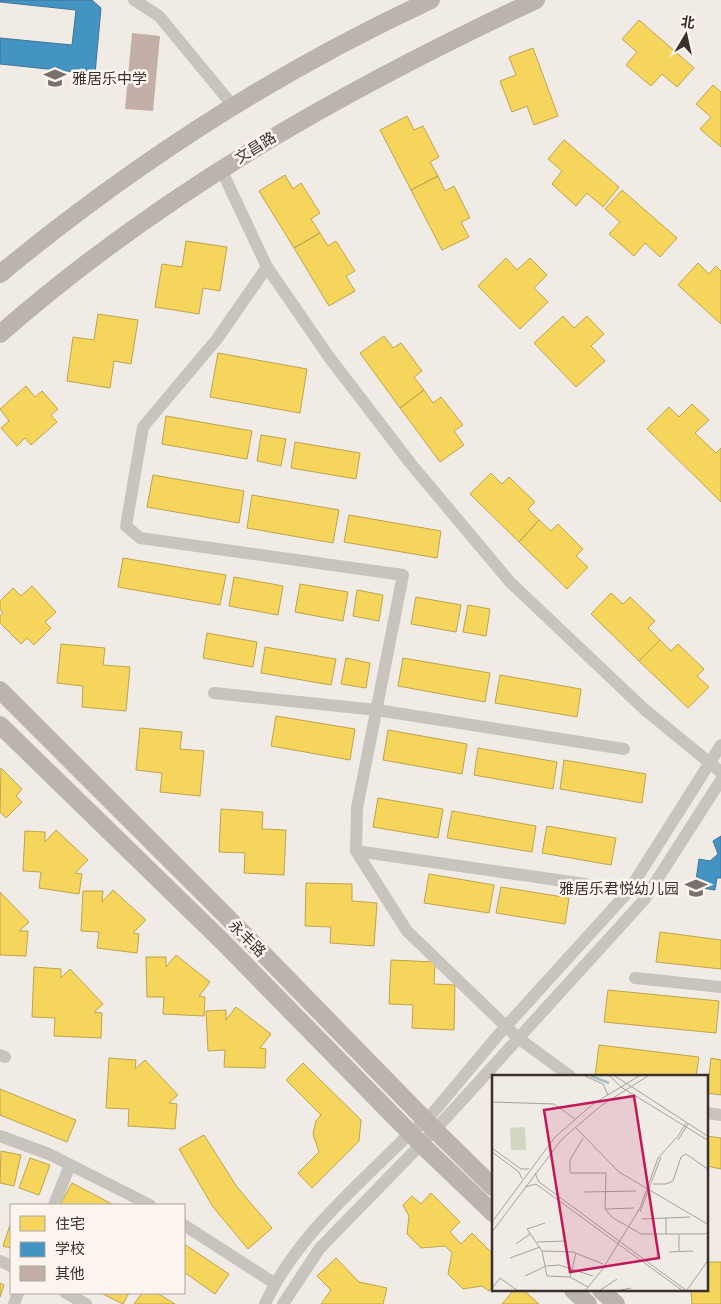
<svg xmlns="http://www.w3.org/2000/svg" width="721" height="1304" font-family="Commissioner,'Noto Sans SC',sans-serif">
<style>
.homes{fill:#f6d55c;stroke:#bea44d}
.schools{fill:#4393c3;stroke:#417595}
.building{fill:#c3afa7}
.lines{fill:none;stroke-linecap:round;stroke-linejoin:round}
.street{stroke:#c9c3be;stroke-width:12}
.secondary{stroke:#bab3ae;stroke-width:18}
.labels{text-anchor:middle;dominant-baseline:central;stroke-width:5;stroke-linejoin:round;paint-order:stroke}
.poi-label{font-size:15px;fill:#3b302b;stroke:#fbf5ee;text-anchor:start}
.street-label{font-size:15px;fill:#3b302b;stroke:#fbf5ee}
.inset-river{fill:none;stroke:#a1c2c1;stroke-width:2.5}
.inset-road{fill:none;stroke:#a8a09b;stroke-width:1}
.view{fill:#c2185b;fill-opacity:0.15;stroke:#c2185b;stroke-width:2.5}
.inset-edge{fill:none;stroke:#3b302b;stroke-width:2.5}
</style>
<rect width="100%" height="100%" fill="#f0ebe5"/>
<path class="homes" d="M 639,20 L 694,68 L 677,87 L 662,74 L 651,86 L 626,65 L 637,52 L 622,39 Z
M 533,48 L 558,116 L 534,125 L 527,106 L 512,112 L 500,81 L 516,75 L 509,57 Z
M 713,85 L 721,92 L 721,147 L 700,129 L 711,117 L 696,104 Z
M 407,116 L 414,130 L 423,126 L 439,157 L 430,162 L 438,176 L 411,190 L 380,130 Z
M 564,140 L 619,187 L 603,207 L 587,193 L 576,206 L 552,184 L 562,171 L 548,159 Z
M 285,175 L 293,189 L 301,183 L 320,213 L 311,219 L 320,233 L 294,248 L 259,191 Z
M 438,176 L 445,191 L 454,186 L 470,218 L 461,222 L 469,237 L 442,250 L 411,190 Z
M 622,190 L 677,238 L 660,257 L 645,243 L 634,256 L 609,234 L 620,222 L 605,209 Z
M 320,233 L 328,246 L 336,241 L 355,271 L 346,276 L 355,291 L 329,306 L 294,248 Z
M 186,241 L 227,247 L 220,291 L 203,288 L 199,314 L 155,307 L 162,264 L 182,267 Z
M 506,258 L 517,270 L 530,258 L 547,275 L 534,288 L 548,302 L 520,329 L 478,286 Z
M 698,263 L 709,274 L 716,266 L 721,271 L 721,324 L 678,285 Z
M 98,314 L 138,320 L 131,364 L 114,361 L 110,388 L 67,381 L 73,337 L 94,340 Z
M 563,316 L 574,328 L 587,316 L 604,334 L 591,346 L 605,361 L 576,387 L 534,343 Z
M 384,336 L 393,348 L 401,343 L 422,371 L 414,377 L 424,390 L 400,408 L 360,353 Z
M 218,353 L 307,369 L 300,413 L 210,397 Z
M 26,386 L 35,397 L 42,391 L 58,409 L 51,415 L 57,422 L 31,445 L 25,438 L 17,446 L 1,428 L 9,421 L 0,409 Z
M 424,390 L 433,403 L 441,397 L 463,425 L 454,431 L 464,445 L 440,462 L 400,408 Z
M 692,404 L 709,420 L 695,433 L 716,453 L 721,448 L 721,502 L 647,429 L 669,407 L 679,417 Z
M 166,416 L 252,431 L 247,459 L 162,444 Z
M 261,435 L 286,439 L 281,466 L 257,461 Z
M 295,442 L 360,453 L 356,479 L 291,468 Z
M 491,473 L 502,484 L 509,477 L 535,502 L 528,509 L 539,520 L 519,542 L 470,494 Z
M 153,475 L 244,491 L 239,523 L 147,507 Z
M 252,495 L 339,510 L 333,543 L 247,528 Z
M 349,515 L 441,531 L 437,558 L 344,542 Z
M 539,520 L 551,531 L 558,524 L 583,549 L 576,556 L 588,567 L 567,589 L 519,542 Z
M 123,558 L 226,575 L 220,605 L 118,587 Z
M 234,577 L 283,586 L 278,615 L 229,606 Z
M 300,584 L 348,592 L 343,621 L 295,612 Z
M 32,586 L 56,612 L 45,622 L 51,628 L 34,645 L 27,638 L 21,644 L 0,623 L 0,616 L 3,613 L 0,609 L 0,601 L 13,588 L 21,596 Z
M 357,590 L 383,595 L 379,621 L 353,616 Z
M 611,593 L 623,604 L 630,597 L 655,621 L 648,628 L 660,640 L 639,661 L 591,614 Z
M 416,597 L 461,605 L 456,632 L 411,624 Z
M 468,605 L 490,609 L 486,636 L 463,632 Z
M 207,633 L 257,642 L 253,667 L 203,658 Z
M 660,640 L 671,651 L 678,644 L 704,669 L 697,676 L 709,687 L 688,708 L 639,661 Z
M 61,644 L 105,648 L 103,665 L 130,667 L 126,711 L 82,707 L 83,686 L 57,683 Z
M 265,647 L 336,659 L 331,685 L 261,673 Z
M 346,658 L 370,663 L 366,688 L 341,684 Z
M 403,658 L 490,673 L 485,702 L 398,686 Z
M 500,675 L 581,689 L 577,717 L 495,703 Z
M 276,716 L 355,729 L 350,760 L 271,746 Z
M 140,728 L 182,732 L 180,749 L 204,751 L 200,796 L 160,792 L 162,773 L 136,770 Z
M 388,730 L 467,744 L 462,774 L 383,760 Z
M 478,748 L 557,762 L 553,789 L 474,775 Z
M 564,760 L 646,774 L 642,803 L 560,789 Z
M 1,768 L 22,789 L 16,796 L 22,802 L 6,818 L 0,812 Z
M 378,798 L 443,809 L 438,838 L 373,827 Z
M 221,809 L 263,812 L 262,829 L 286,830 L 284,875 L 244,873 L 245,853 L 219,852 Z
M 452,811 L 536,826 L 532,852 L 447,838 Z
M 547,826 L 616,838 L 611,865 L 542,853 Z
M 56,830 L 88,860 L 75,873 L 82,874 L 79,894 L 39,888 L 41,872 L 23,871 L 25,831 L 45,832 L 45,842 Z
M 429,874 L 494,885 L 489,913 L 424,903 Z
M 306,883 L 352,884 L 352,901 L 377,903 L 374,946 L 330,943 L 331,927 L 305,926 Z
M 501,887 L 569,898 L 565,924 L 496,913 Z
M 113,890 L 146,920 L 133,933 L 139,934 L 137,953 L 97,948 L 99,932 L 81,931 L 83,891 L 103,891 L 102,902 Z
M 0,892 L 29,922 L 19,931 L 28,931 L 26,956 L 0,955 Z
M 660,932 L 721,940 L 721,969 L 656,962 Z
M 176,955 L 210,982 L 199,996 L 205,997 L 204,1016 L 163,1014 L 164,997 L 147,997 L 146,957 L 166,957 L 166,967 Z
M 391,960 L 435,962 L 434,984 L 455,985 L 454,1030 L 412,1028 L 413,1005 L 389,1004 Z
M 34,967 L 61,969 L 61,978 L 70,969 L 103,1004 L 94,1012 L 102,1013 L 101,1038 L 54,1036 L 55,1018 L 32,1017 Z
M 608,990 L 719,1001 L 716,1033 L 604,1022 Z
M 236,1007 L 271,1034 L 260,1048 L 266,1049 L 265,1068 L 224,1067 L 225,1050 L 208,1051 L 206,1011 L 226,1010 L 226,1020 Z
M 599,1045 L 699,1057 L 696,1076 L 595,1076 Z
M 109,1058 L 136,1060 L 135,1069 L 145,1060 L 178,1095 L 169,1103 L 177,1104 L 175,1129 L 128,1126 L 129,1109 L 106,1108 Z
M 711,1058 L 721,1060 L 721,1095 L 707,1093 Z
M 303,1063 L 361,1120 L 359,1141 L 312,1188 L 298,1173 L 319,1152 L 313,1134 L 316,1121 L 321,1115 L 286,1080 Z
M 0,1089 L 76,1120 L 67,1142 L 0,1115 Z
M 204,1135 L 237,1187 L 272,1228 L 248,1249 L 213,1207 L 179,1149 Z
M 707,1136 L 721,1138 L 721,1169 L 707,1166 Z
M 1,1151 L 21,1155 L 14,1186 L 0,1183 Z
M 30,1158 L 50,1165 L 39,1195 L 19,1188 Z
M 72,1183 L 114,1205 L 60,1205 Z
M 431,1193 L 460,1222 L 450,1232 L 461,1244 L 472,1233 L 493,1254 L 493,1271 L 491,1273 L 493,1286 L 489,1291 L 482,1286 L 463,1289 L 448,1274 L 452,1253 L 445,1246 L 421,1248 L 407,1234 L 409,1216 L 403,1205 L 412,1196 L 421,1204 Z
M 11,1222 L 11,1248 L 3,1246 Z
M 184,1244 L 229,1274 L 215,1294 L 184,1272 Z
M 336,1258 L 359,1282 L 387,1288 L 383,1304 L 321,1304 L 331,1290 L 317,1276 Z
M 707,1262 L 721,1262 L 721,1304 L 692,1304 L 691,1290 L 707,1290 Z
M 0,1283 L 4,1285 L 0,1297 Z
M 514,1290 L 523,1290 L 539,1304 L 502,1304 Z
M 101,1293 L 129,1293 L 123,1304 Z
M 142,1293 L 157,1293 L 175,1304 L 134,1304 Z"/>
<path class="schools" d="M 0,0 L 92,0 L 101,8 L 95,74 L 0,64 L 0,38 L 72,45 L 76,10 L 0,2 Z
M 721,836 L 721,878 L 717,878 L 715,890 L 695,887 L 699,859 L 710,861 L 718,854 L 713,841 Z"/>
<path class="building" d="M 132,33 L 160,36 L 153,111 L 125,109 Z"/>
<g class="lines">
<path class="street" d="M 134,0 L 159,16 L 234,107
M 221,169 L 267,267 L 329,357 L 411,464 L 510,582 L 644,709 L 721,772
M 267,267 L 217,339 L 143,427 L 126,526 L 140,538 L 403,575 L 357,808 L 356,851 L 407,931 L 518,1038 L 570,1076
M 214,693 L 377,710 L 624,749
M 356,851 L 585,884
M 635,978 L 721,987
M 0,1055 L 5,1057
M 707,1113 L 721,1115
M 0,1136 L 49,1154 L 150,1205
M 54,1205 L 70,1165
M 184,1225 L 274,1283
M 0,1261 L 11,1266
M 66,1293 L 86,1304
M 14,1304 L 18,1293
M 265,1304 C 296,1236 358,1186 410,1133 L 427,1120 L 499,1034 L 628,892 L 721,745
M 283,1304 L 320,1248 L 435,1130 L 644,900 L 721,780"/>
<path class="secondary" d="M 0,274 C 131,166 277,71 431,0
M 0,334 C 162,192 342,91 536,0
M 0,690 L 236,926 L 435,1130 L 493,1187
M 0,725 L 222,941 L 420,1143 L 493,1213
M 573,1290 L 588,1304
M 601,1290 L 616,1304"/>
</g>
<defs>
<g id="school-bare" transform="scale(1.725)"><path d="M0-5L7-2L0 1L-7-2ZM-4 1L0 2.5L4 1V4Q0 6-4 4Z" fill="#7a716c" stroke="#fbf5ee" stroke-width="2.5" paint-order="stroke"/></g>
</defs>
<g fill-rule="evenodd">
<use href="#school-bare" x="55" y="78"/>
<use href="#school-bare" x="696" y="888"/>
</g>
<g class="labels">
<g class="poi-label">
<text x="72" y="78">雅居乐中学</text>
<text x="679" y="888" text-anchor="end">雅居乐君悦幼儿园</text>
</g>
<g class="street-label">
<text transform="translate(255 147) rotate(-32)">文昌路</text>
<text transform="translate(248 938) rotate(45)">永丰路</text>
</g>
</g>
<g transform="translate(492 1075)">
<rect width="216" height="216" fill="#f0ebe5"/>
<path d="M 33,52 L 34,75 L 19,75 L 18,53 Z" fill="#d1d6bf"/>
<path class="inset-river" d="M 99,1 L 117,8"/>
<path class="inset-road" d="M 93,1 L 111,9 L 116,20M 118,1 L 129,12 L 217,66M 123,1 L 217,62M 0,27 L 62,29 L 83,44M 83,52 L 127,97 L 217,150M 91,63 L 78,85 L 78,98 L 114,98 L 113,134 L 121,143 L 149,159 L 213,159 L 217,156M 186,65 L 196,49M 0,73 L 29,94 L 37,94M 0,77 L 27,97 L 30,104M 43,98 L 47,107 L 195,216M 161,109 L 174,109 L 181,106 L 189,82 L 194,79 L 217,95M 33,112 L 44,109 L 191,216M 92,117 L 144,116M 114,134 L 142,133M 148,137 L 169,82M 174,143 L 174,159M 150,144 L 198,142M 0,147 L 63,62 L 101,29 L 147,1M 53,148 L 35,154 L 50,176 L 55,201 L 78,202 L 96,212M 0,157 L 70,64 L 110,30 L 156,1M 45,167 L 74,166M 24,169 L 38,159M 50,176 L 81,177 L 111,189M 187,176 L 187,159M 177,177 L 201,176M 18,183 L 48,172M 33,201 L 54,191 L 67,190 L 101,201M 78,202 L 84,178M 1,212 L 8,203 L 26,216M 195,215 L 217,184M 93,216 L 110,195 L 148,133 L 166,83 L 186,61 L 194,48M 107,216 L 125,204M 124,216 L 139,213"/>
<path class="view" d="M 142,21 L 167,183 L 78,197 L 52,35 Z"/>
<rect width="216" height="216" class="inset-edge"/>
</g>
<rect x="10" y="1204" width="175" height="90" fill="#fbf5ee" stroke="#aea6a0"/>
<rect x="20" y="1216" width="25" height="15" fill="#f6d55c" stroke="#aea6a0"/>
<text x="55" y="1229" font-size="15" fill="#3b302b">住宅</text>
<rect x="20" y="1242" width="25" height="15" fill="#4393c3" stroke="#aea6a0"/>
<text x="55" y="1254" font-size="15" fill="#3b302b">学校</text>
<rect x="20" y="1266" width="25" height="15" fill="#c3afa7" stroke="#aea6a0"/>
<text x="55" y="1279" font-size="15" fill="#3b302b">其他</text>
<g transform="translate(686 35) rotate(9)" stroke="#fbf5ee" stroke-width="4" paint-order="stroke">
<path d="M0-4L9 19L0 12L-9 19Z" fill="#3b302b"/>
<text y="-8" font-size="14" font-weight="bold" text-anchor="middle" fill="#3b302b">北</text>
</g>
</svg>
